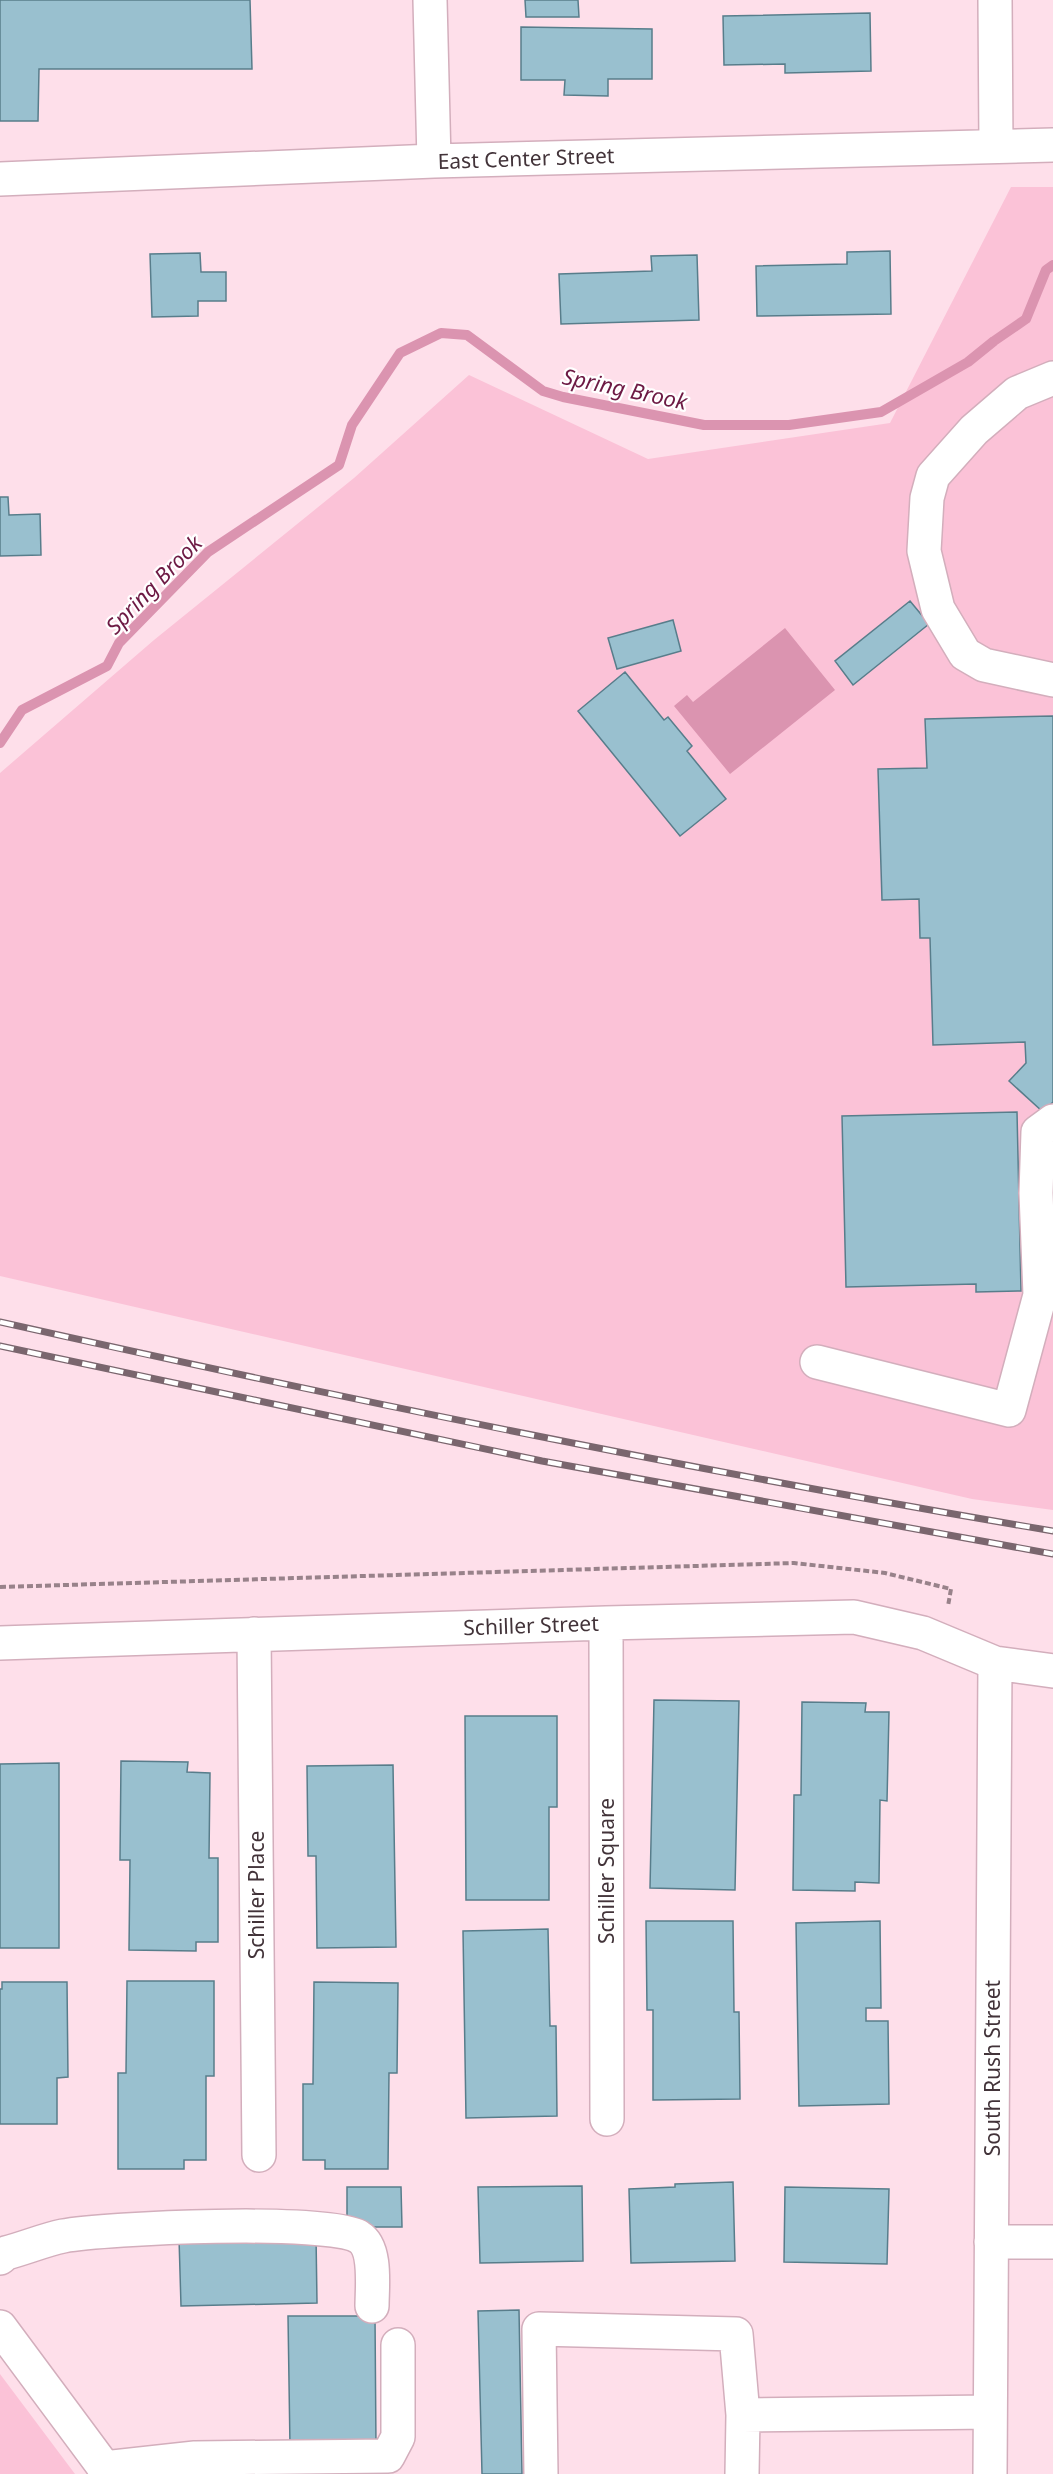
<svg xmlns="http://www.w3.org/2000/svg" width="1053" height="2474" font-family="'Noto Sans',sans-serif">
<style>
.green{fill:#fbc2d7}
.water{fill:#db94b0}
.lines{fill:none;stroke-linecap:round;stroke-linejoin:round}
.stream{stroke:#db94b0;stroke-width:10}
.building{fill:#99c0cf;stroke:#587d8b;stroke-width:1.5}
.minor-casing{stroke:#d3aebc;stroke-width:36}
.major-casing{stroke:#d3aebc;stroke-width:36}
.path{stroke:#98828a;stroke-width:4;stroke-dasharray:6 3;stroke-linecap:butt}
.minor{stroke:#fff;stroke-width:33}
.major{stroke:#fff;stroke-width:33}
.rail-casing{stroke:#7a666e;stroke-width:7}
.rail{stroke:#fff;stroke-width:4.5;stroke-dasharray:14;stroke-linecap:butt}
.labels{text-anchor:middle;dominant-baseline:central;stroke-width:4.5;stroke-linejoin:round;paint-order:stroke}
.street-label{font-size:21px;fill:#423339;stroke:#fff}
.water-label{font-size:22px;font-style:italic;fill:#6d1a44;stroke:#fff}
</style>
<rect width="100%" height="100%" fill="#fedfea"/>
<path class="green" d="M 1011,187 L 1053,187 L 1053,1510 L 972,1499 L 0,1276 L 0,773 L 154,640 L 354,478 L 469,375 L 648,459 L 890,423 Z
M 0,2374 L 75,2474 L 0,2474 Z"/>
<path class="water" d="M 785,628 L 835,690 L 730,774 L 674,706 L 687,695 L 693,702 Z"/>
<g class="lines">
<path class="stream" d="M 0,743 L 22,710 L 107,666 L 119,643 L 208,552 L 339,465 L 352,425 L 400,353 L 441,333 L 467,335 L 543,391 L 563,397 L 704,425 L 789,425 L 881,412 L 968,362 L 994,341 L 1026,319 L 1046,270 L 1053,265"/>
</g>
<path class="building" d="M 0,0 L 250,0 L 252,69 L 39,69 L 38,121 L 0,121 Z
M 525,0 L 578,0 L 579,17 L 526,17 Z
M 870,13 L 871,71 L 785,73 L 785,64 L 724,65 L 723,16 Z
M 521,27 L 652,29 L 652,79 L 608,79 L 608,96 L 564,95 L 565,80 L 521,80 Z
M 890,251 L 891,314 L 757,316 L 756,266 L 847,264 L 847,252 Z
M 200,253 L 201,272 L 226,272 L 226,301 L 198,301 L 198,316 L 152,317 L 150,254 Z
M 697,255 L 699,320 L 561,324 L 559,274 L 652,271 L 651,256 Z
M 0,497 L 8,497 L 9,515 L 40,514 L 41,555 L 0,556 Z
M 910,601 L 929,624 L 853,685 L 835,661 Z
M 673,620 L 681,651 L 617,669 L 608,638 Z
M 625,672 L 664,720 L 668,717 L 692,746 L 687,751 L 726,799 L 680,836 L 578,711 Z
M 1053,716 L 1053,1102 L 1043,1112 L 1009,1081 L 1026,1063 L 1025,1042 L 933,1045 L 930,938 L 920,938 L 919,899 L 882,900 L 878,769 L 927,768 L 925,719 Z
M 1017,1112 L 1021,1291 L 976,1292 L 976,1284 L 846,1287 L 842,1116 Z
M 654,1700 L 739,1701 L 735,1890 L 650,1888 Z
M 802,1702 L 866,1703 L 865,1712 L 889,1712 L 887,1801 L 880,1800 L 879,1883 L 855,1882 L 855,1891 L 793,1890 L 794,1795 L 801,1795 Z
M 465,1716 L 557,1716 L 557,1807 L 549,1807 L 549,1900 L 466,1900 Z
M 121,1761 L 188,1762 L 187,1772 L 210,1773 L 209,1858 L 218,1858 L 218,1942 L 196,1942 L 196,1951 L 129,1950 L 130,1860 L 120,1860 Z
M 59,1763 L 59,1948 L 0,1948 L 0,1764 Z
M 393,1765 L 396,1947 L 317,1948 L 316,1856 L 308,1856 L 307,1766 Z
M 646,1921 L 733,1921 L 734,2012 L 739,2012 L 740,2099 L 653,2100 L 653,2010 L 647,2010 Z
M 880,1921 L 881,2008 L 866,2008 L 866,2021 L 888,2021 L 889,2104 L 799,2106 L 796,1923 Z
M 548,1929 L 550,2026 L 556,2026 L 557,2116 L 466,2118 L 463,1931 Z
M 127,1981 L 214,1981 L 214,2076 L 206,2076 L 206,2160 L 184,2160 L 184,2169 L 118,2169 L 118,2073 L 126,2073 Z
M 2,1982 L 67,1982 L 68,2077 L 57,2078 L 57,2124 L 0,2124 L 0,1989 L 2,1989 Z
M 314,1982 L 398,1983 L 397,2073 L 389,2073 L 388,2169 L 325,2169 L 325,2160 L 303,2160 L 303,2084 L 313,2084 Z
M 733,2182 L 735,2261 L 631,2263 L 629,2189 L 675,2187 L 675,2184 Z
M 582,2186 L 583,2261 L 480,2263 L 478,2187 Z
M 347,2187 L 401,2187 L 402,2227 L 347,2227 Z
M 785,2187 L 889,2189 L 887,2264 L 784,2262 Z
M 316,2235 L 317,2303 L 181,2306 L 179,2238 Z
M 519,2310 L 522,2474 L 482,2474 L 478,2311 Z
M 288,2316 L 375,2316 L 376,2447 L 290,2447 Z"/>
<g class="lines">
<g class="minor-casing">
<path id="minor" d="M 430,0 L 434,161
M 995,0 L 996,146
M 0,179 L 434,161 L 1053,145
M 1053,378 L 1017,393 L 974,430 L 933,476 L 927,498 L 924,551 L 938,609 L 965,654 L 984,665 L 1053,680
M 817,1362 L 1009,1410 L 1040,1295 L 1036,1193 L 1038,1132 L 1053,1121
M 606,1623 L 607,2119
M 254,1634 L 259,2155
M 0,1643 L 606,1623 L 854,1617 L 923,1633 L 995,1663 L 1053,1671
M 991,2242 L 1053,2242
M 0,2258 L 6,2253 C 25,2248 44,2240 63,2236 C 104,2228 331,2218 359,2237 C 377,2248 372,2287 372,2306
M 104,2468 L 195,2458 L 388,2456 L 398,2437 L 398,2345
M 541,2474 L 539,2329 L 736,2334 L 743,2415 L 990,2412
M 742,2474 L 743,2415
M 990,2474 L 995,1663"/>
</g>
<g class="major-casing">
<path id="major" d="M 0,2327 L 109,2474"/>
</g>
<path class="path" d="M 0,1587 L 794,1563 L 885,1573 L 951,1589 L 948,1606"/>
<use href="#minor" class="minor"/>
<use href="#major" class="major"/>
<g class="rail-casing">
<path id="rail" d="M 0,1322 C 349,1400 700,1472 1053,1531
M 0,1346 L 542,1461 L 1053,1554"/>
</g>
<use href="#rail" class="rail"/>
</g>
<g class="labels">
<g class="street-label">
<text transform="translate(526 158) rotate(-2)">East Center Street</text>
<text transform="translate(531 1625) rotate(-2)">Schiller Street</text>
<text transform="translate(606 1871) rotate(-90)">Schiller Square</text>
<text transform="translate(256 1895) rotate(-90)">Schiller Place</text>
<text transform="translate(992 2068) rotate(-90)">South Rush Street</text>
</g>
<g class="water-label">
<text transform="translate(625 388) rotate(12)">Spring Brook</text>
<text transform="translate(153 584) rotate(-46)">Spring Brook</text>
</g>
</g>
</svg>
